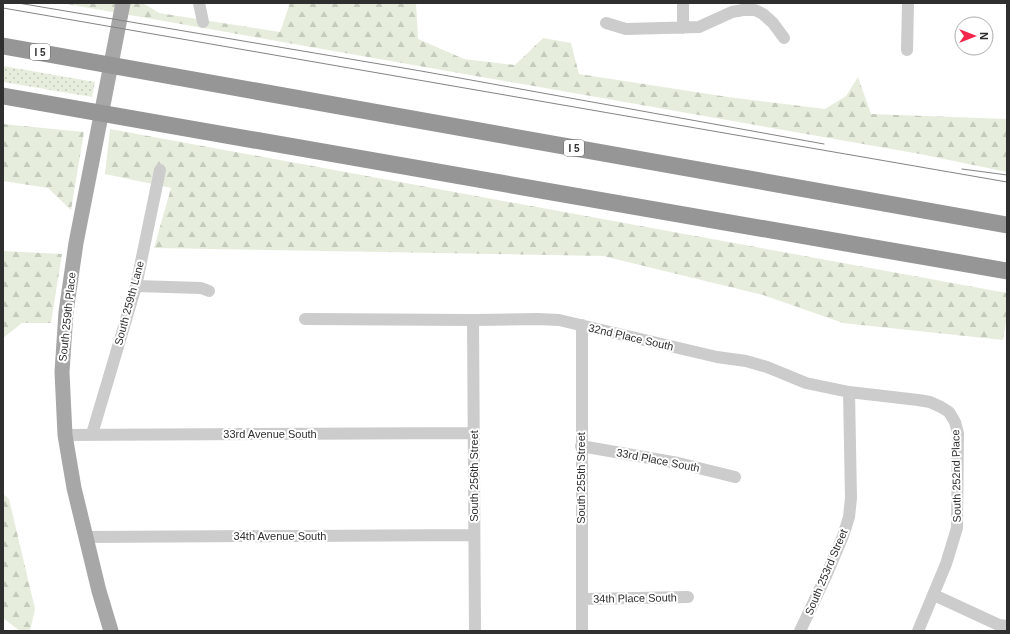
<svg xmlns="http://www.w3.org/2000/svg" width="1010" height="634" font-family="Arial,sans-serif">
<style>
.grass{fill:url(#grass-dots)}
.forest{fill:url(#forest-firs)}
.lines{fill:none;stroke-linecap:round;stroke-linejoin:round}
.minor{stroke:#ccc;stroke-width:12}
.major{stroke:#a7a7a7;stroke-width:15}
.highway{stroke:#969696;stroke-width:17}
.tram{stroke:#848484;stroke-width:1}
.labels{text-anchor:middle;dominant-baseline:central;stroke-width:4;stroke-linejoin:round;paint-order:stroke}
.shield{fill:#fff;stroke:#6d6d6d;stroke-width:1}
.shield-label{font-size:10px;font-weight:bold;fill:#2f2f2f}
.street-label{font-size:11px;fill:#2f2f2f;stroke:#fff}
</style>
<defs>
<pattern id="grass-dots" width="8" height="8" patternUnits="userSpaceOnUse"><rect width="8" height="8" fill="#e7eddc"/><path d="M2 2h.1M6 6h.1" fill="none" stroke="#c6ccbd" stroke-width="1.8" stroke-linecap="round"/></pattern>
<pattern id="forest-firs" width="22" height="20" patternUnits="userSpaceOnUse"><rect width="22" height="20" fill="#e7eddc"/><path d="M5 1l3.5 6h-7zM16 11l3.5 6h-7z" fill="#c6ccbd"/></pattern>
</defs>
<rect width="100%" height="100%" fill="#fff"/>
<path class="grass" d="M 3,66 L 95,82 L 92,97 L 3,82 Z"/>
<path class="forest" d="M 61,3 L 143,3 L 159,13 L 280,32 L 290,3 L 416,3 L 418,39 L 464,59 L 515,65 L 543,38 L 571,43 L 579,74 L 728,97 L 825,109 L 846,96 L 858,77 L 871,114 L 1007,119 L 1007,172 L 920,154 Z
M 3,124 L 84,132 L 71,210 L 48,188 L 3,181 Z
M 110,129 L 1007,293 L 1007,317 L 1003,340 L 843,323 L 763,295 L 603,256 L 154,248 L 171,188 L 105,174 Z
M 3,251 L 62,254 L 51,323 L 22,323 L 3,338 Z
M 3,494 L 9,499 L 35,609 L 30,631 L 20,631 L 3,618 Z"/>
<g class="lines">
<path class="minor" d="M 199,3 L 203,22
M 606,23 L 626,29 L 699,27 L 732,12 L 743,10 L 755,10 L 763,14 L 773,23 L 784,38
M 683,28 L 683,3
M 907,50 L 908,3
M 136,286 L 201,288 L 209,291
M 305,319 L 473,320 L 537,319 L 559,320 L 717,357 L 746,361 L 767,367 L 806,383 L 849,392 L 918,400 L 930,402 L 941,407 L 949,412 L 955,422 L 958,433 L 957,528 L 946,564 L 918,631
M 473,320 L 475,631
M 582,325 L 582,631
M 92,434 L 136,286 L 160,170
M 65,435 L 474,433
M 581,446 L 678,463 L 735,477
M 86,537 L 474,535
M 934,595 L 999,625 L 1007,626
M 582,599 L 688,597
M 800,631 L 826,576 L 843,536 L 849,517 L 851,498 L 849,392"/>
<path class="major" d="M 111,631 L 99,591 L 74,488 L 65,435 L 62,372 L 66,312 L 76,243 L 123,3"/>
<path class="highway" d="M 3,46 L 1007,225
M 3,96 C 338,155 672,213 1007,271"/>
<path class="tram" d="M 18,3 L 421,71 L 824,144
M 3,8 L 1007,182
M 962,169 L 1007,175"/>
</g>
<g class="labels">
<g class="shield">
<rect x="30" y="44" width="20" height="16" rx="3"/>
<rect x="564" y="140" width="20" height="16" rx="3"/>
</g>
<g class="shield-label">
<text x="40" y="52">I 5</text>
<text x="574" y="148">I 5</text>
</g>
<g class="street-label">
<text transform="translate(129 303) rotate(-75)">South 259th Lane</text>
<text transform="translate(67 317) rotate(-84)">South 259th Place</text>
<text transform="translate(631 337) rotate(13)">32nd Place South</text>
<text x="270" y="434">33rd Avenue South</text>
<text transform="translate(658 460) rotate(11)">33rd Place South</text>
<text transform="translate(474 476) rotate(-90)">South 256th Street</text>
<text transform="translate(956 476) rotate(-91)">South 252nd Place</text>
<text transform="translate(581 478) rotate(-90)">South 255th Street</text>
<text x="280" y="536">34th Avenue South</text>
<text transform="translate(826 572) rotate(-67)">South 253rd Street</text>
<text transform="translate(635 598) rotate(-1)">34th Place South</text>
</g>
</g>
<rect width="1010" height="634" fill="none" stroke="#2f2f2f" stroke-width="8"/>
<g transform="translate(974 36) rotate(90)"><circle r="19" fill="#ffffff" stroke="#acacac"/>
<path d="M0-3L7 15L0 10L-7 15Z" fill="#f1264a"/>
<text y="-6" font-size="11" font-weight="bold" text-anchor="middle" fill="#2f2f2f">N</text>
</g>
</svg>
